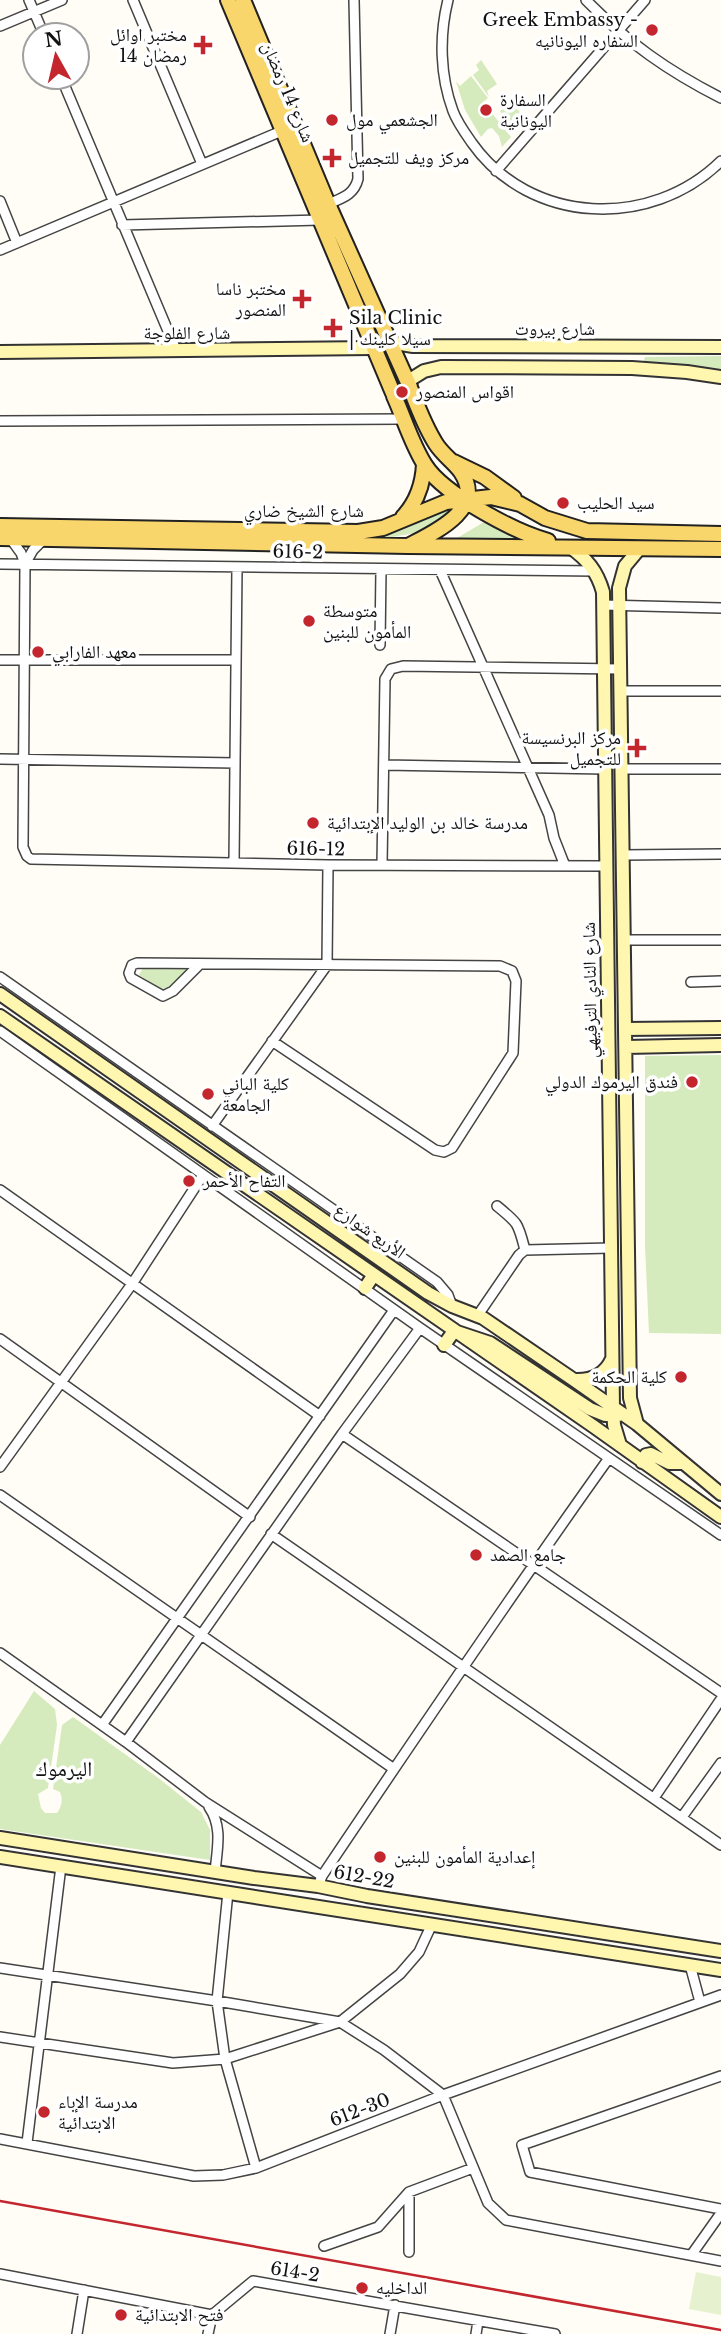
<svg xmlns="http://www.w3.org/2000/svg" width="721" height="2334" font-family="'Libre Baskerville','Noto Naskh Arabic',serif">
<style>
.green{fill:#d5ebbd}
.pitch{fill:#e6f2cf}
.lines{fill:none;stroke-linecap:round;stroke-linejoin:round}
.street-casing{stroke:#444;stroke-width:12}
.secondary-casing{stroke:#333;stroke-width:16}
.primary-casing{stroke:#222;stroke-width:18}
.street{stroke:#fff;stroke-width:9}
.secondary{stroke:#fff6b0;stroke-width:12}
.primary{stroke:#f9d66b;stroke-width:14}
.rail{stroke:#c4262e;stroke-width:2.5}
.poi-dot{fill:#c4262e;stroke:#fff;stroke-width:2.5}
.labels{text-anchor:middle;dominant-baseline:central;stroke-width:7;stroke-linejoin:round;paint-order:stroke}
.poi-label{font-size:18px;fill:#111;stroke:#fff;text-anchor:start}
.street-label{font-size:18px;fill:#111;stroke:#fff}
.quarter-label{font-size:21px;fill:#111;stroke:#fff}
</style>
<rect width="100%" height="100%" fill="#fffdf5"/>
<path class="green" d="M 481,60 L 497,84 L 487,91 L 489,97 L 473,75 L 479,70 L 476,65 Z
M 471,76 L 488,98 L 483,102 L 511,137 L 502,147 L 499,136 L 492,128 L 488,129 L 481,137 L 465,110 L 456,81 L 460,86 Z
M 512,102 L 526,120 L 514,133 L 499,115 L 501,113 L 500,111 Z
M 721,356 L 721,371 L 643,363 L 645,357 Z
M 450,507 L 448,513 L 421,532 L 386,538 L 366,539 L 397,530 Z
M 484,522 L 518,541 L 452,541 Z
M 143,968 L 185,969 L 186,971 L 168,988 L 161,989 L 139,975 Z
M 721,1055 L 721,1334 L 649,1333 L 645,1246 L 645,1056 Z
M 34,1691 L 55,1709 L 57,1725 L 48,1788 L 38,1794 L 41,1808 L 45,1813 L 57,1813 C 62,1806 63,1800 60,1792 L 53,1789 L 62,1725 L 73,1717 L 157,1777 L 201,1812 L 210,1830 L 210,1860 L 0,1829 L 0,1745 Z"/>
<path class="pitch" d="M 696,2272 L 721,2277 L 721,2315 L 689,2309 Z"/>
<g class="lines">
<g class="street-casing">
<path id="street" d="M 29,0 L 44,35
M 133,0 L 202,164
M 448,0 C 439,36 440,76 453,111 C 457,122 465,133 472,143 C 530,225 651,230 721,161
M 586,0 C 628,43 668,71 721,98
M 0,26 L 62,0
M 61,77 L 176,350
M 496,171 L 645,0
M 0,201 L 17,243
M 328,204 C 342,198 354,195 358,179 L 354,0
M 122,225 L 320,220
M 0,250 L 284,130
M 0,421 L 404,419
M 10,538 L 21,553 L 25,564 L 23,847 L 27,856 L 31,859 L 328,865 L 606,866
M 0,564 L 595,571
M 25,564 L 33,550 L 45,538
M 440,570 L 549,815 L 554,838 L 565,866
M 603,605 L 721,608
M 380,645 L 381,569
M 0,660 L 236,660
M 621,691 L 721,691
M 0,759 L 235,763
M 384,765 L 605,769
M 622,769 L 721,769
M 623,855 L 721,854
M 234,863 L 237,567
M 382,865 L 385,679 L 391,669 L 403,666 L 620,669
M 624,940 L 721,940
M 200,964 L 173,991 L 163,996 L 131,978 L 129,973 L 132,965 L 137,963 L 500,966 L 512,971 L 516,981 L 513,1053 L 452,1148 L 444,1152 L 435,1150 L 272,1041
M 0,977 L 437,1282 L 448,1295 L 452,1306
M 691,982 L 721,981
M 0,1031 L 420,1328 L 721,1535
M 212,1126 L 327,965 L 328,865
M 0,1190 L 320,1416
M 497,1206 C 519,1224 518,1223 525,1250
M 478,1315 L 519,1255 L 525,1250 L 611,1248
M 0,1339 L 250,1517
M 342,1434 L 721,1693
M 0,1467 L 132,1284 L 203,1175
M 0,1495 L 394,1769
M 271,1534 L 721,1845
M 0,1653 L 126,1742 L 205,1802 L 322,1876
M 102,1725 L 394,1310
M 126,1742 L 342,1434 L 420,1328
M 654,1798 L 721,1699
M 209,1807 C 223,1827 217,1849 215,1872
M 682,1817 L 721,1763
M 318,1886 L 322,1876 C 416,1736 511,1595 609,1458
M 228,1892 L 217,2001 L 225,2059 L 256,2168
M 690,1965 L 700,2002
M 0,1968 L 217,2001 L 340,2022 L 400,1974 L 419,1952 L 432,1924
M 0,2037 L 173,2063 L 225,2059 L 340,2022 L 384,2050 L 443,2095 L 488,2203 L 506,2220 L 721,2261
M 721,2076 L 522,2145 L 530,2172 L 721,2209
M 0,2139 L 194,2176 L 223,2175 L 256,2168 L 443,2095 L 721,1995
M 27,2143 L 61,1866
M 409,2192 L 409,2252
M 324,2246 L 378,2227 L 409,2192 L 473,2168
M 692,2254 L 721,2213
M 0,2274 L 212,2315 L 253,2281 L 555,2334
M 77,2334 L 84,2290
M 208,2334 L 212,2315
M 390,2334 L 395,2305
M 476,2334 L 478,2321"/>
</g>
<g class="secondary-casing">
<path id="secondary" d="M 389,342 L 413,346 L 721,347
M 0,352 L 374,348
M 408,381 L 424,371 L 441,367 L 632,368 L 687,372 L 721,377
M 570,547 C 587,559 597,571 603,592 L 613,1407 L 614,1425 L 620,1445
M 0,994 L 428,1293 L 452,1306 L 483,1318 L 574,1380 L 637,1424 L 721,1494
M 0,1016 L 593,1426 L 721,1517
M 625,1029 L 721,1028
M 626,1047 L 721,1045
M 365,1288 L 373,1276
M 444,1345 L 454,1331 L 490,1343 L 590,1409 L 605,1415 L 619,1415
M 574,1380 C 591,1381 605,1375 612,1359
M 637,1424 L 630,1398 L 619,588 L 625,566 L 640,548
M 642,1462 L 646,1455 L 651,1454 L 669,1463 L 684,1463
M 0,1838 L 254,1878 L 318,1886 L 367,1896 L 721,1951
M 0,1857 L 721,1970"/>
</g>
<g class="primary-casing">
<path id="primary" d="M 228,0 L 393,393
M 243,0 L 328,204 L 410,387
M 394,396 C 404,418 412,445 425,465 C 443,494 515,532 548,541
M 454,462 L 485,477 L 514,498
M 403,517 C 417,502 423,485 424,464
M 0,526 L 358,532 L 383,528 L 446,502 L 491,497 L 520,504 L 545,518 L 587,531 L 721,534
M 0,538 L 408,546 L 721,549
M 410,545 C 435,532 486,509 461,472 C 454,462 443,455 436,444 C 425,427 418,408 411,390"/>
</g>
<use href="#street" class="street"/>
<use href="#secondary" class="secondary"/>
<use href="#primary" class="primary"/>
<path class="rail" d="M 0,2201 L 721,2330"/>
</g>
<g class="poi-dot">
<circle cx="652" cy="30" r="7"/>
<path d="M199.5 34.5h7v7h7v7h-7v7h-7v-7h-7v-7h7z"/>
<circle cx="486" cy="110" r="7"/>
<circle cx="332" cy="120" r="7"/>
<path d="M328.5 147.5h7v7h7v7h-7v7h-7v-7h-7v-7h7z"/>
<path d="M298.5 288.5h7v7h7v7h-7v7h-7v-7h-7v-7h7z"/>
<path d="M329.5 317.5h7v7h7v7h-7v7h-7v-7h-7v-7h7z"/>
<circle cx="402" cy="392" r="7"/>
<circle cx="563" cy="503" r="7"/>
<circle cx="309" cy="621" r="7"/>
<circle cx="38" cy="652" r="7"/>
<path d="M633.5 737.5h7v7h7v7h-7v7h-7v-7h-7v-7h7z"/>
<circle cx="313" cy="823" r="7"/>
<circle cx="692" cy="1082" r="7"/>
<circle cx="208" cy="1094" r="7"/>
<circle cx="189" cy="1181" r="7"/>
<circle cx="681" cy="1377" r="7"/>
<circle cx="476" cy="1555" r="7"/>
<circle cx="380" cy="1857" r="7"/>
<circle cx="44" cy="2112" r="7"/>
<circle cx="362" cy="2288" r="7"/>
<circle cx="121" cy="2315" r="7"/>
</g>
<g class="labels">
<g class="poi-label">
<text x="638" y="20" text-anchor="end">Greek Embassy -<tspan x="638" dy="21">السفاره اليونانيه</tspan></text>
<text x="187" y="35" text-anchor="end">مختبر اوائل<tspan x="187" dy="21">14 رمضان</tspan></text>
<text x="500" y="100">السفارة<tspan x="500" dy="21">اليونانية</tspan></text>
<text x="346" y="120">الجشعمي مول</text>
<text x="348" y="158">مركز ويف للتجميل</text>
<text x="286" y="289" text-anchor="end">مختبر ناسا<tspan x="286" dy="21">المنصور</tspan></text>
<text x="349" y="318">Sila Clinic<tspan x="349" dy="21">| سيلا كلينك</tspan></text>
<text x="416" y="392">اقواس المنصور</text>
<text x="577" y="503">سيد الحليب</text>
<text x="323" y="611">متوسطة<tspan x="323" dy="21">المأمون للبنين</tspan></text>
<text x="52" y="652">معهد الفارابي</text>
<text x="621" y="738" text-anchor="end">مركز البرنسيسة<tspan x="621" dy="21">للتجميل</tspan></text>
<text x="327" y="823">مدرسة خالد بن الوليد الإبتدائية</text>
<text x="678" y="1082" text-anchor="end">فندق اليرموك الدولي</text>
<text x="222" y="1084">كلية الباني<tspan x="222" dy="21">الجامعة</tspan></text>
<text x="203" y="1181">التفاح الأحمر</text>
<text x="667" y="1377" text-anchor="end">كلية الحكمة</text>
<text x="490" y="1555">جامع الصمد</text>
<text x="394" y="1857">إعدادية المأمون للبنين</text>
<text x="58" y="2102">مدرسة الإباء<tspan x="58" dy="21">الابتدائية</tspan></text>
<text x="376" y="2288">الداخليه</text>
<text x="135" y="2315">فتح الابتدائية</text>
</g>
<g class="street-label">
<text transform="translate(288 92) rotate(67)">شارع 14 رمضان</text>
<text x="555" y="329">شارع بيروت</text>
<text x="187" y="333">شارع الفلوجة</text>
<text x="304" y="511">شارع الشيخ ضاري</text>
<text transform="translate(298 552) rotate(1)">616-2</text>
<text transform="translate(316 849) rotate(1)">616-12</text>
<text transform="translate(590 990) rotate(-91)">شارع النادي الترفيهي</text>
<text transform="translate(370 1231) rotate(35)">الأربع شوارع</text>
<text transform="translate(364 1877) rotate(10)">612-22</text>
<text transform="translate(360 2110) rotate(-21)">612-30</text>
<text transform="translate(295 2272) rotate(9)">614-2</text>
</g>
<g class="quarter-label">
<text x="64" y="1769">اليرموك</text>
</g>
</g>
<g transform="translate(56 56) rotate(352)"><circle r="33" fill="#ffffff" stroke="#a0a0a0" stroke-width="2"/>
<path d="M0-5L12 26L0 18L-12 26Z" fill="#c4262e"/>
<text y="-10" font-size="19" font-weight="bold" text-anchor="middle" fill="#111111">N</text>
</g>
</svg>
